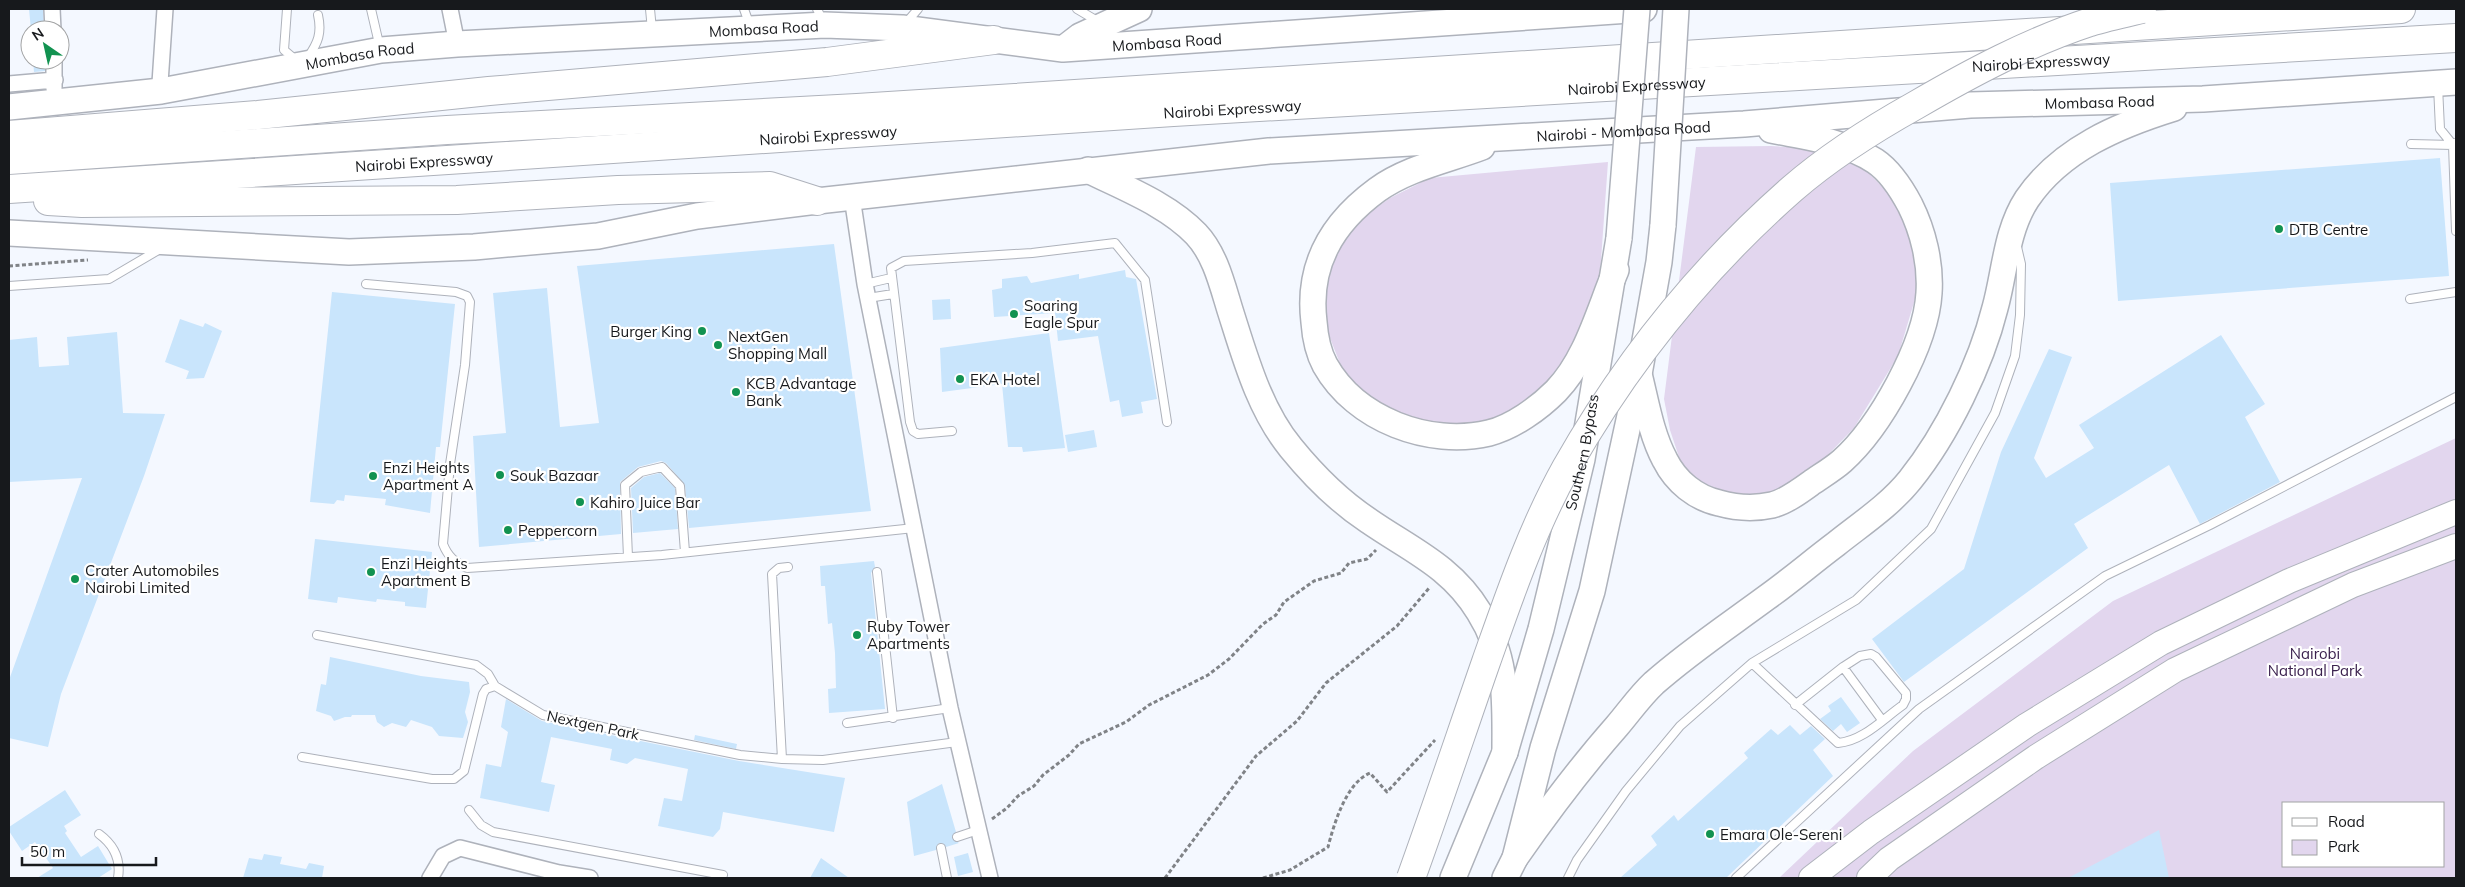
<svg xmlns="http://www.w3.org/2000/svg" width="2465" height="887" font-family="Mulish,sans-serif">
<style>
.green{fill:#e2d6ee;fill-rule:evenodd}
.building{fill:#c9e5fc}
.lines{fill:none;stroke-linecap:round;stroke-linejoin:round}
.service-casing{stroke:#aeb2bb;stroke-width:10}
.minor-casing{stroke:#aeb2bb;stroke-width:18}
.primary-casing{stroke:#aeb2bb;stroke-width:26}
.trunk-casing{stroke:#aeb2bb;stroke-width:28}
.motorway-casing{stroke:#aeb2bb;stroke-width:30}
.path{stroke:#808387;stroke-width:3;stroke-dasharray:4 2.5;stroke-linecap:butt}
.service{stroke:#fff;stroke-width:8}
.minor{stroke:#fff;stroke-width:15}
.primary{stroke:#fff;stroke-width:24}
.trunk{stroke:#fff;stroke-width:25}
.motorway{stroke:#fff;stroke-width:28}
.trunk-bridge-casing{stroke:#aeb2bb;stroke-width:28;stroke-linecap:butt}
.motorway-bridge-casing{stroke:#aeb2bb;stroke-width:30;stroke-linecap:butt}
.trunk-bridge{stroke:#fff;stroke-width:25}
.motorway-bridge{stroke:#fff;stroke-width:28}
.poi-dot{fill:#129250;stroke:#fff;stroke-width:2}
.labels{text-anchor:middle;dominant-baseline:central;stroke-width:4.5;stroke-linejoin:round;paint-order:stroke}
.street-label{font-size:15px;fill:#17191c;stroke:#fff}
.poi-label{font-size:15px;fill:#17191c;stroke:#fff;text-anchor:start}
.park-label{font-size:15px;fill:#3b214e;stroke:#fff}
</style>
<rect width="100%" height="100%" fill="#f4f8ff"/>
<path class="green" d="M 1771,146 L 1808,148 L 1862,166 L 1898,203 L 1914,244 L 1918,289 L 1898,356 L 1854,428 L 1812,471 L 1773,497 L 1734,495 L 1704,484 L 1682,466 L 1670,430 L 1664,399 L 1696,147 Z
M 1608,162 L 1600,274 L 1583,327 L 1552,385 L 1516,415 L 1478,427 L 1430,426 L 1399,417 L 1369,398 L 1343,371 L 1326,328 L 1325,289 L 1332,263 L 1355,223 L 1390,198 L 1430,178 Z
M 2456,438 L 2456,878 L 1779,878 L 1913,751 L 2113,601 ZM 2284,803 L 2444,803 L 2444,866 L 2284,866 Z"/>
<path class="building" d="M 29,9 L 43,9 L 44,30 L 31,30 Z
M 33,60 L 45,60 L 45,71 L 34,72 Z
M 2440,158 L 2449,276 L 2118,301 L 2110,183 Z
M 834,244 L 871,511 L 689,528 L 685,485 L 666,463 L 661,461 L 638,467 L 620,482 L 621,534 L 479,547 L 473,436 L 506,433 L 493,293 L 547,288 L 560,427 L 599,423 L 577,266 Z
M 1125,270 L 1126,277 L 1136,279 L 1157,399 L 1141,402 L 1143,413 L 1122,417 L 1119,400 L 1110,402 L 1098,336 L 1058,341 L 1055,313 L 994,317 L 992,290 L 1002,288 L 1002,279 L 1027,276 L 1031,283 L 1079,274 L 1079,279 Z
M 332,292 L 455,304 L 440,447 L 436,447 L 430,513 L 385,505 L 386,499 L 345,495 L 344,501 L 337,500 L 334,504 L 310,502 Z
M 950,299 L 951,319 L 933,320 L 932,300 Z
M 180,319 L 203,327 L 205,323 L 222,331 L 204,378 L 186,379 L 189,371 L 165,362 Z
M 117,332 L 123,413 L 165,414 L 144,476 L 61,694 L 48,747 L 9,738 L 9,680 L 82,478 L 9,482 L 9,340 L 37,337 L 39,367 L 69,365 L 67,337 Z
M 1049,333 L 1065,448 L 1023,452 L 1022,447 L 1008,447 L 1002,384 L 942,392 L 940,348 Z
M 2221,335 L 2265,404 L 2245,417 L 2280,482 L 2200,524 L 2169,465 L 2074,524 L 2088,548 L 1904,682 L 1872,639 L 1964,569 L 2001,452 L 2049,349 L 2072,357 L 2034,458 L 2046,478 L 2094,448 L 2079,425 Z
M 1094,430 L 1097,447 L 1068,452 L 1065,435 Z
M 660,473 L 675,488 L 678,529 L 633,533 L 631,488 L 644,477 Z
M 315,539 L 432,552 L 426,608 L 405,606 L 405,602 L 377,599 L 376,602 L 338,597 L 337,603 L 308,599 Z
M 874,561 L 875,567 L 871,573 L 885,709 L 829,713 L 828,689 L 836,688 L 835,653 L 832,623 L 828,624 L 825,586 L 821,586 L 820,566 Z
M 330,657 L 421,676 L 469,682 L 470,692 L 465,712 L 468,722 L 463,738 L 439,736 L 432,727 L 411,720 L 406,727 L 392,723 L 384,727 L 377,722 L 375,715 L 352,715 L 351,717 L 345,717 L 334,721 L 331,716 L 316,711 L 321,684 L 326,685 Z
M 1841,697 L 1860,723 L 1847,732 L 1841,724 L 1833,731 L 1820,719 L 1831,711 L 1828,706 Z
M 506,699 L 542,721 L 739,761 L 845,778 L 834,832 L 723,812 L 720,829 L 713,837 L 658,826 L 664,798 L 682,801 L 688,769 L 635,758 L 627,764 L 610,760 L 612,749 L 551,737 L 541,782 L 555,785 L 549,812 L 480,798 L 486,764 L 501,767 L 508,732 L 501,727 Z
M 1790,725 L 1800,735 L 1811,726 L 1825,739 L 1813,750 L 1833,776 L 1726,878 L 1620,878 L 1657,845 L 1651,836 L 1674,815 L 1678,821 L 1748,758 L 1744,753 L 1771,729 L 1778,735 Z
M 695,735 L 737,744 L 736,749 L 694,740 Z
M 942,784 L 956,832 L 952,838 L 959,843 L 946,847 L 939,843 L 936,850 L 914,856 L 907,802 Z
M 65,790 L 81,815 L 64,826 L 67,831 L 65,833 L 81,857 L 98,846 L 112,869 L 98,878 L 37,878 L 53,868 L 35,842 L 22,851 L 9,831 L 9,827 Z
M 2159,830 L 2169,878 L 2068,878 Z
M 968,853 L 973,872 L 958,876 L 954,857 Z
M 264,854 L 282,857 L 280,864 L 306,869 L 309,863 L 324,866 L 322,878 L 243,878 L 249,858 L 262,860 Z
M 821,858 L 849,878 L 810,878 Z"/>
<g class="lines">
<g class="service-casing">
<path id="service" d="M 287,9 L 284,50 L 297,61
M 371,9 L 380,48
M 650,9 L 652,30
M 744,9 L 750,26
M 817,9 L 823,21
M 1077,9 L 1099,22
M 906,23 L 918,9
M 308,57 C 318,43 322,33 318,15
M 2438,86 L 2440,129 L 2453,145 L 2455,143
M 2411,144 L 2453,145 L 2456,231
M 366,284 L 456,292 L 467,296 L 470,302 L 465,365 L 450,464 L 443,544 C 448,557 455,562 467,568 L 662,555 L 914,528
M 865,284 L 891,278
M 9,286 L 109,279 L 160,249
M 868,298 L 893,294
M 2410,299 L 2456,292
M 952,431 L 918,434 L 913,431 L 910,422 L 891,268 L 904,261 L 1032,253 L 1115,243 L 1145,280 L 1167,422
M 628,557 L 625,485 L 641,472 L 662,467 L 680,486 L 685,552
M 877,572 L 893,718
M 317,635 L 476,665 L 488,674 L 495,686
M 1752,663 L 1838,743 C 1863,741 1883,719 1903,705 L 1906,699 L 1906,693 L 1876,657 L 1871,654 L 1860,656 L 1843,667
M 1795,705 L 1843,667 L 1882,720
M 847,723 L 950,708
M 302,757 L 432,779 L 454,779 L 464,771 L 483,694 L 486,689 L 495,686 L 543,715 L 740,755 L 782,759 L 823,760 L 957,742
M 782,759 L 772,574 L 779,568 L 788,567
M 469,810 L 481,825 L 493,832 L 723,875
M 99,834 C 114,845 121,860 118,878
M 957,837 L 978,830
M 941,848 L 947,878
M 1568,878 L 1577,860 L 1626,791 L 1680,726 L 1752,663 L 1856,600 L 1931,529 L 1995,413 L 2015,356 L 2020,315 L 2021,264 L 2017,247
M 1736,878 L 1919,709 L 2105,576 L 2210,525 L 2456,397"/>
</g>
<g class="minor-casing">
<path id="minor" d="M 52,9 L 53,30
M 450,9 L 457,44
M 9,84 L 55,80
M 54,89 L 54,60
M 161,91 L 160,83 L 165,9
M 852,197 L 865,284 L 950,708 L 990,878
M 430,878 L 443,856 L 460,848 L 559,873 L 590,878"/>
</g>
<g class="primary-casing">
<path id="primary" d="M 1811,878 L 1871,832 L 2027,725 L 2161,643 L 2289,581 L 2456,512
M 1869,878 L 1889,859 L 2036,757 L 2175,670 L 2353,585 L 2456,546"/>
</g>
<g class="trunk-casing">
<g id="trunk">
<path d="M 1067,46 L 1080,36 L 1139,9"/>
<path id="s1" d="M 9,107 L 161,91 L 381,50 L 457,44 L 825,25 L 902,28 L 1063,49 L 1644,9"/>
<path d="M 1482,147 C 1448,160 1407,168 1377,190 C 1332,223 1307,265 1314,322 C 1315,336 1318,352 1325,365 C 1356,420 1429,447 1489,433 C 1513,427 1539,408 1556,391 C 1587,359 1599,310 1616,270"/>
<path d="M 1088,170 C 1124,188 1167,204 1196,234 C 1215,254 1222,284 1230,310 C 1245,357 1259,409 1291,448 C 1313,475 1340,502 1369,521 C 1411,550 1451,566 1479,612 C 1508,658 1505,701 1505,752"/>
<path id="s2" d="M 9,233 L 349,252 L 474,247 L 598,236 L 697,216 L 817,201 L 1269,151 L 1744,124 L 1970,105 L 2203,99 L 2456,82"/>
<path d="M 1639,374 C 1646,402 1651,434 1665,460 C 1676,482 1696,498 1719,503 C 1737,508 1754,509 1772,505 C 1785,502 1800,491 1811,483 C 1821,476 1833,469 1842,461 C 1880,427 1926,345 1929,293 C 1931,263 1923,231 1910,205 C 1902,190 1890,171 1875,161 C 1844,141 1806,137 1771,130"/>
<path d="M 1515,858 C 1547,812 1580,768 1617,726 C 1629,712 1640,696 1654,683 C 1689,652 1728,626 1766,598 C 1790,581 1812,562 1836,544 C 1861,524 1890,505 1910,480 C 1947,434 1981,364 1995,308 C 2005,272 2006,231 2027,199 C 2061,149 2119,125 2174,108"/>
<path id="s3" d="M 1453,878 L 1505,752 L 1541,629 L 1582,459 L 1619,238"/>
<path d="M 1505,878 L 1515,858 L 1543,748 L 1592,591 L 1639,374 L 1659,262 L 1663,225"/>
</g>
</g>
<g class="motorway-casing">
<g id="motorway">
<path d="M 9,135 L 258,115 L 489,91 L 827,62 L 994,40"/>
<path d="M 9,160 L 447,130 L 857,108 L 2401,9"/>
<path id="s4" d="M 9,189 L 1173,112 L 2456,38"/>
<path d="M 48,201 L 82,203 L 457,200 L 618,190 L 770,186 L 817,201"/>
</g>
</g>
<path class="path" d="M 9,266 L 88,260
M 992,819 L 1007,808 L 1018,796 L 1034,786 L 1043,775 L 1069,755 L 1079,744 L 1126,722 L 1149,705 L 1208,675 L 1229,659 L 1263,624 L 1276,615 L 1284,602 L 1314,581 L 1341,573 L 1349,563 L 1367,559 L 1376,550
M 1165,878 L 1256,756 L 1297,721 L 1326,683 L 1397,626 L 1430,587
M 1263,878 L 1290,870 L 1328,847 C 1334,824 1346,783 1370,773 L 1387,792 L 1435,740"/>
<use href="#service" class="service"/>
<use href="#minor" class="minor"/>
<use href="#primary" class="primary"/>
<use href="#trunk" class="trunk"/>
<use href="#motorway" class="motorway"/>
<g class="trunk-bridge-casing">
<path id="trunk-bridge" d="M 1663,225 L 1676,9
M 1619,238 L 1637,9"/>
</g>
<g class="motorway-bridge-casing">
<path id="motorway-bridge" d="M 1411,878 C 1437,806 1461,734 1486,662 C 1509,597 1532,529 1566,468 C 1625,364 1702,268 1792,189 C 1830,156 1873,129 1916,105 C 1971,73 2029,42 2090,22 C 2107,17 2125,13 2142,9"/>
</g>
<use href="#trunk-bridge" class="trunk-bridge"/>
<use href="#motorway-bridge" class="motorway-bridge"/>
</g>
<g class="poi-dot">
<circle cx="2279" cy="229" r="5"/>
<circle cx="1014" cy="314" r="5"/>
<circle cx="702" cy="331" r="5"/>
<circle cx="718" cy="345" r="5"/>
<circle cx="960" cy="379" r="5"/>
<circle cx="736" cy="392" r="5"/>
<circle cx="500" cy="475" r="5"/>
<circle cx="373" cy="476" r="5"/>
<circle cx="580" cy="502" r="5"/>
<circle cx="508" cy="530" r="5"/>
<circle cx="371" cy="572" r="5"/>
<circle cx="75" cy="579" r="5"/>
<circle cx="857" cy="635" r="5"/>
<circle cx="1710" cy="834" r="5"/>
</g>
<g class="labels">
<g class="street-label">
<text stroke="none"><textPath href="#s1" startOffset="760">Mombasa Road</textPath></text>
<text stroke="none"><textPath href="#s1" startOffset="1165">Mombasa Road</textPath></text>
<text stroke="none"><textPath href="#s1" startOffset="355">Mombasa Road</textPath></text>
<text stroke="none"><textPath href="#s4" startOffset="2036">Nairobi Expressway</textPath></text>
<text stroke="none"><textPath href="#s4" startOffset="1631">Nairobi Expressway</textPath></text>
<text stroke="none"><textPath href="#s2" startOffset="2099">Mombasa Road</textPath></text>
<text stroke="none"><textPath href="#s4" startOffset="1226">Nairobi Expressway</textPath></text>
<text stroke="none"><textPath href="#s2" startOffset="1622">Nairobi - Mombasa Road</textPath></text>
<text stroke="none"><textPath href="#s4" startOffset="821">Nairobi Expressway</textPath></text>
<text stroke="none"><textPath href="#s4" startOffset="416">Nairobi Expressway</textPath></text>
<text stroke="none"><textPath href="#s3" startOffset="446">Southern Bypass</textPath></text>
<text transform="translate(593 725) rotate(12)">Nextgen Park</text>
</g>
<g class="poi-label">
<text x="2289" y="229">DTB Centre</text>
<text x="1024" y="305">Soaring<tspan x="1024" dy="17">Eagle Spur</tspan></text>
<text x="692" y="331" text-anchor="end">Burger King</text>
<text x="728" y="336">NextGen<tspan x="728" dy="17">Shopping Mall</tspan></text>
<text x="970" y="379">EKA Hotel</text>
<text x="746" y="383">KCB Advantage<tspan x="746" dy="17">Bank</tspan></text>
<text x="383" y="467">Enzi Heights<tspan x="383" dy="17">Apartment A</tspan></text>
<text x="510" y="475">Souk Bazaar</text>
<text x="590" y="502">Kahiro Juice Bar</text>
<text x="518" y="530">Peppercorn</text>
<text x="381" y="563">Enzi Heights<tspan x="381" dy="17">Apartment B</tspan></text>
<text x="85" y="570">Crater Automobiles<tspan x="85" dy="17">Nairobi Limited</tspan></text>
<text x="867" y="626">Ruby Tower<tspan x="867" dy="17">Apartments</tspan></text>
<text x="1720" y="834">Emara Ole-Sereni</text>
</g>
<g class="park-label">
<text x="2315" y="653">Nairobi<tspan x="2315" dy="17">National Park</tspan></text>
</g>
</g>
<rect width="2465" height="887" fill="none" stroke="#17191c" stroke-width="20"/>
<rect x="2282" y="802" width="162" height="65" fill="#ffffff" stroke="#a2a3a4"/>
<rect x="2292" y="818" width="25" height="8" fill="#ffffff" stroke="#a2a3a4"/>
<text x="2328" y="827" font-size="15" fill="#17191c">Road</text>
<rect x="2292" y="840" width="25" height="15" fill="#e2d6ee" stroke="#a2a3a4"/>
<text x="2328" y="852" font-size="15" fill="#17191c">Park</text>
<g transform="translate(45 45) rotate(326)"><circle r="24" fill="#ffffff" stroke="#a2a3a4"/>
<path d="M0-4L9 19L0 12L-9 19Z" fill="#129250"/>
<text y="-8" font-size="14" font-weight="bold" text-anchor="middle" fill="#17191c">N</text>
</g>
<path d="M22 857v8h134v-8" fill="none" stroke="#17191c" stroke-width="2.5"/>
<text x="30" y="857" font-size="15" fill="#17191c" stroke="#ffffff" stroke-width="4" paint-order="stroke">50 m</text>
</svg>
